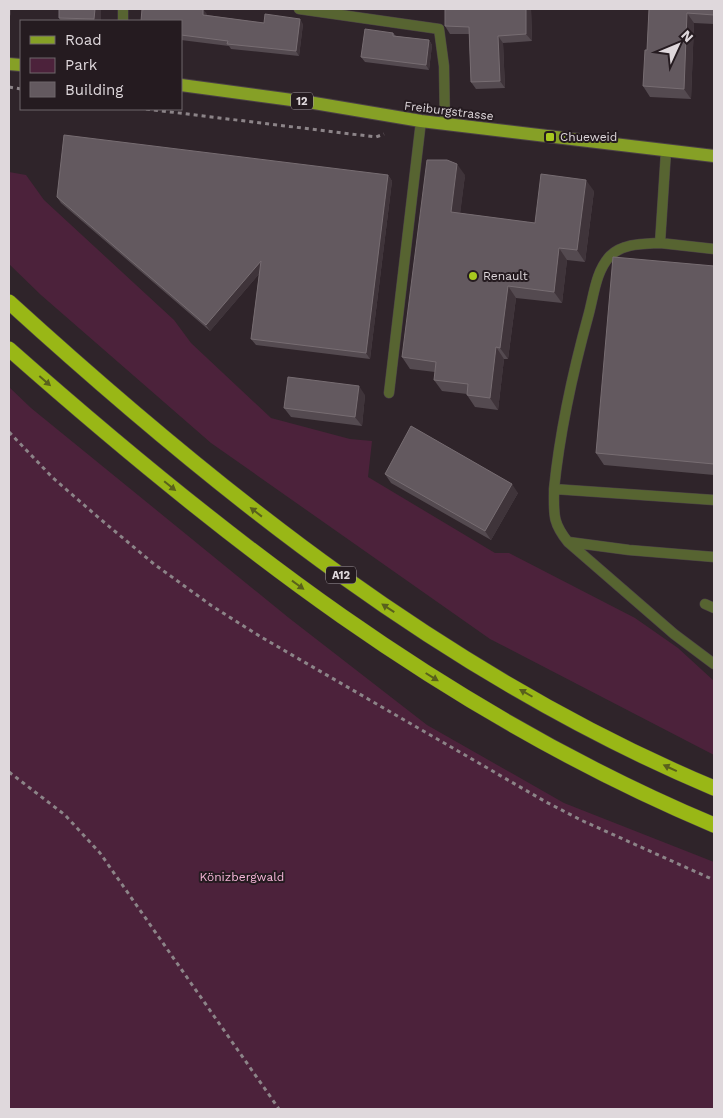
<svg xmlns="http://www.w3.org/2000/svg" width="723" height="1118" font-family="'Work Sans',sans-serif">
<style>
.green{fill:#4c223b}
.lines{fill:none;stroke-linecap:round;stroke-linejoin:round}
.lane-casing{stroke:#4b4146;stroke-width:11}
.primary-casing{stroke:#4b4146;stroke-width:14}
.highway-casing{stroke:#4b4146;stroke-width:16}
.path{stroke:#8c8488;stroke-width:3;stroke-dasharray:4 4;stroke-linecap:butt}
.lane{stroke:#576431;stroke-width:10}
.primary{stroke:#86a026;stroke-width:12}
.highway{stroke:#99b716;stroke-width:15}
.wall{fill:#544a50}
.shaded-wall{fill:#3f343a}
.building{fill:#63595f;stroke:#776d72}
.oneway{fill:#59611c}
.poi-dot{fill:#a7c81f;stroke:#251b20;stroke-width:2}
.labels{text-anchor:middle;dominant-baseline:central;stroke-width:4;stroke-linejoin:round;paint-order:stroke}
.shield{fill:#251b20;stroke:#a79fa4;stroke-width:1}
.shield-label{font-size:11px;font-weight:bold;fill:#dfd8dc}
.street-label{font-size:12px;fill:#dfd8dc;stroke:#251b20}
.poi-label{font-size:12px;fill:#dfd8dc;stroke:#251b20;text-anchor:start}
.park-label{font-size:12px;fill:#f5b6d8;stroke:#251b20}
</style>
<rect width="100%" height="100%" fill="#2f242a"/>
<path class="green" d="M 9,172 L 26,175 L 44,200 L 174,320 L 191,343 L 271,418 L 350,439 L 372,441 L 368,477 L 495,553 L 509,553 L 635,618 L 678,648 L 714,681 L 714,755 L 490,639 L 211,443 L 41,295 L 9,264 Z
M 9,387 L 31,408 L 289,618 L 427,725 L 564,803 L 714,862 L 714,1109 L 9,1109 Z"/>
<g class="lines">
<g class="lane-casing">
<path id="lane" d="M 299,9 L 439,29 L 444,66 L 445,124
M 123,21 L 123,9
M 666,151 L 660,243 L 714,249
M 660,243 C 644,244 623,243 610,256 C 596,271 594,294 589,313 C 573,371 560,430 554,489 L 714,500
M 389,393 L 421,121
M 554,489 C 554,514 552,522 568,542 L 674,634 L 714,664
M 569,542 L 629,550 L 714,557
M 705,604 L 714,608"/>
</g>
<g class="primary-casing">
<path id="primary" d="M 9,64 L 21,65
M 181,85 L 314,103 L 421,121 L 714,156"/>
</g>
<g class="highway-casing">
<path id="highway" d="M 9,302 C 220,494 449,677 714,788
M 9,349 C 224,539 447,713 714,825"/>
</g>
<path class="path" d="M 9,87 L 21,89
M 146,109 L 376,137 L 384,134
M 9,432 L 53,478 L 99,518 L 154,564 L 212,606 L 261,637 L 546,802 L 583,821 L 714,880
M 9,772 L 65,815 L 100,853 L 279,1109"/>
<use href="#lane" class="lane"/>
<use href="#primary" class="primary"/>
<use href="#highway" class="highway"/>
</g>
<path class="wall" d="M 59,9 L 101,9 L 101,21 L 61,21 L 59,18 Z
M 445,9 L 591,9 L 531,9 L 532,41 L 503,43 L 505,88 L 476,89 L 471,82 L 469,34 L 450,34 L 445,26 Z
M 649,9 L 714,9 L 714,24 L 694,23 L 691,99 L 650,97 L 643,86 L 647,50 Z
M 207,14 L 207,15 L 264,23 L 303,24 L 299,56 L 231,49 L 229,46 L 181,40 L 181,21 Z
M 393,33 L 396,36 L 429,40 L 432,45 L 429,70 L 365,62 L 361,57 Z
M 388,175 L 392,181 L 370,359 L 256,345 L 251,339 L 259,274 L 210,331 L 61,203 L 57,197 Z
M 465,175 L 460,213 L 535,223 L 594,191 L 585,262 L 567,260 L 562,303 L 516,298 L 508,359 L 504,359 L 498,410 L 475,407 L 467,395 L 467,394 L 442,391 L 434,380 L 435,372 L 410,369 L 402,357 Z
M 714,266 L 714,475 L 604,465 L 596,453 Z
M 365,395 L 362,426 L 291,417 L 284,408 Z
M 385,474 L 518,493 L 491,540 L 391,483 Z"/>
<path class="shaded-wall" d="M 9,9 L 11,9 L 11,16 L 9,13 Z
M 95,9 L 101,9 L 101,21 L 96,21 L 94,19 Z
M 203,9 L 207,14 L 206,20 L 203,15 Z
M 526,9 L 531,9 L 532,41 L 526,34 Z
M 687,13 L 694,23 L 691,99 L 684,89 Z
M 300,19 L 303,24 L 299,56 L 296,51 Z
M 498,36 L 503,43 L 505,88 L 500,81 Z
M 429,40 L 432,45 L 429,70 L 426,65 Z
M 457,164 L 465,175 L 459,223 L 451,212 Z
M 388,175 L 392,181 L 370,359 L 366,353 Z
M 586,180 L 594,191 L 585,262 L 577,250 Z
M 559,248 L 567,260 L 562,303 L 554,292 Z
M 261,261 L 265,267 L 210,331 L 206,325 Z
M 508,286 L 516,298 L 508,359 L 500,348 Z
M 496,347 L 504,359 L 498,410 L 490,398 Z
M 359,386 L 365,395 L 362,426 L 355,417 Z
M 512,484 L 518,493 L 491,540 L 485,531 Z"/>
<path class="building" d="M 59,9 L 95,9 L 94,19 L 59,18 Z
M 142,9 L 144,10 L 144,9 L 203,9 L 203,15 L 264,23 L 265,14 L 300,19 L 296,51 L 227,44 L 228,41 L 181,35 L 181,21 L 141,21 Z
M 445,9 L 526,9 L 526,34 L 498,36 L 500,81 L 471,82 L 469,27 L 445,26 Z
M 649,9 L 714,9 L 714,15 L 687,13 L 684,89 L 643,86 L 645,50 L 647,50 Z
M 365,29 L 393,33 L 393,36 L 429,40 L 426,65 L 361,57 Z
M 64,135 L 388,175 L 366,353 L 251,339 L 261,261 L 206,325 L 57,197 Z
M 427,160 L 447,160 L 457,164 L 451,212 L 535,223 L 541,174 L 586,180 L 577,250 L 559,248 L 554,292 L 508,286 L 500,348 L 496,347 L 490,398 L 467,395 L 468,384 L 434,380 L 436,362 L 402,357 Z
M 613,257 L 714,266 L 714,464 L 596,453 Z
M 288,377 L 359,386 L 355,417 L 284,408 Z
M 411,426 L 512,484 L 485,531 L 385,474 Z"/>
<defs><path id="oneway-solid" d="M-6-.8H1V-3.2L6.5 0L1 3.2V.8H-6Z" transform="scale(1.25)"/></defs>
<g class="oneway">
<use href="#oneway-solid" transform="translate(45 381) rotate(41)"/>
<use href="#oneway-solid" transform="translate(170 486) rotate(39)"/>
<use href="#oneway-solid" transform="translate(256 512) rotate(-142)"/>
<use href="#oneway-solid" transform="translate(298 585) rotate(36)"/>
<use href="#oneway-solid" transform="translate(388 608) rotate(-147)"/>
<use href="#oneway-solid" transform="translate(432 677) rotate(32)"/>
<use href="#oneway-solid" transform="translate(526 693) rotate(-150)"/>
<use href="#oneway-solid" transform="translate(670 768) rotate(-155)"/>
</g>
<g class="poi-dot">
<rect x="545" y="132" width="10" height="10" rx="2.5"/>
<circle cx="473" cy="276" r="5"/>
</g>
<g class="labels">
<g class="shield">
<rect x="291" y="92.5" width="22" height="17" rx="4"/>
<rect x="326" y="566.5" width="30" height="17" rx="4"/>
</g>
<g class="shield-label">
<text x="302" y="101">12</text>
<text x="341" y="575">A12</text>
</g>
<g class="street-label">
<text transform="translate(449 111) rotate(7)">Freiburgstrasse</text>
</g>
<g class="poi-label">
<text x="560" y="137">Chueweid</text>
<text x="483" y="276">Renault</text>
</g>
<g class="park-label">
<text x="242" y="877">Könizbergwald</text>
</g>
</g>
<rect width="723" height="1118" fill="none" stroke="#dfd8dc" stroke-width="20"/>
<rect x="20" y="20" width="162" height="90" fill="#251b20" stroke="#6f676b"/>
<rect x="30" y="36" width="25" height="8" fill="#86a026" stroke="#6f676b"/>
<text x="65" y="45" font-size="15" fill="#dfd8dc">Road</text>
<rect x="30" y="58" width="25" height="15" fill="#4c223b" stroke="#6f676b"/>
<text x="65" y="70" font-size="15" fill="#dfd8dc">Park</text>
<rect x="30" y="82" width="25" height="15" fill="#63595f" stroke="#6f676b"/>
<text x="65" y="95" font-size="15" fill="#dfd8dc">Building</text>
<g transform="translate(678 45) rotate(46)" stroke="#251b20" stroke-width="4" paint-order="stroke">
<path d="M0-4L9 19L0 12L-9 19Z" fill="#dfd8dc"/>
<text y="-8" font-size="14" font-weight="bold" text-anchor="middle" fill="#dfd8dc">N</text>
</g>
</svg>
